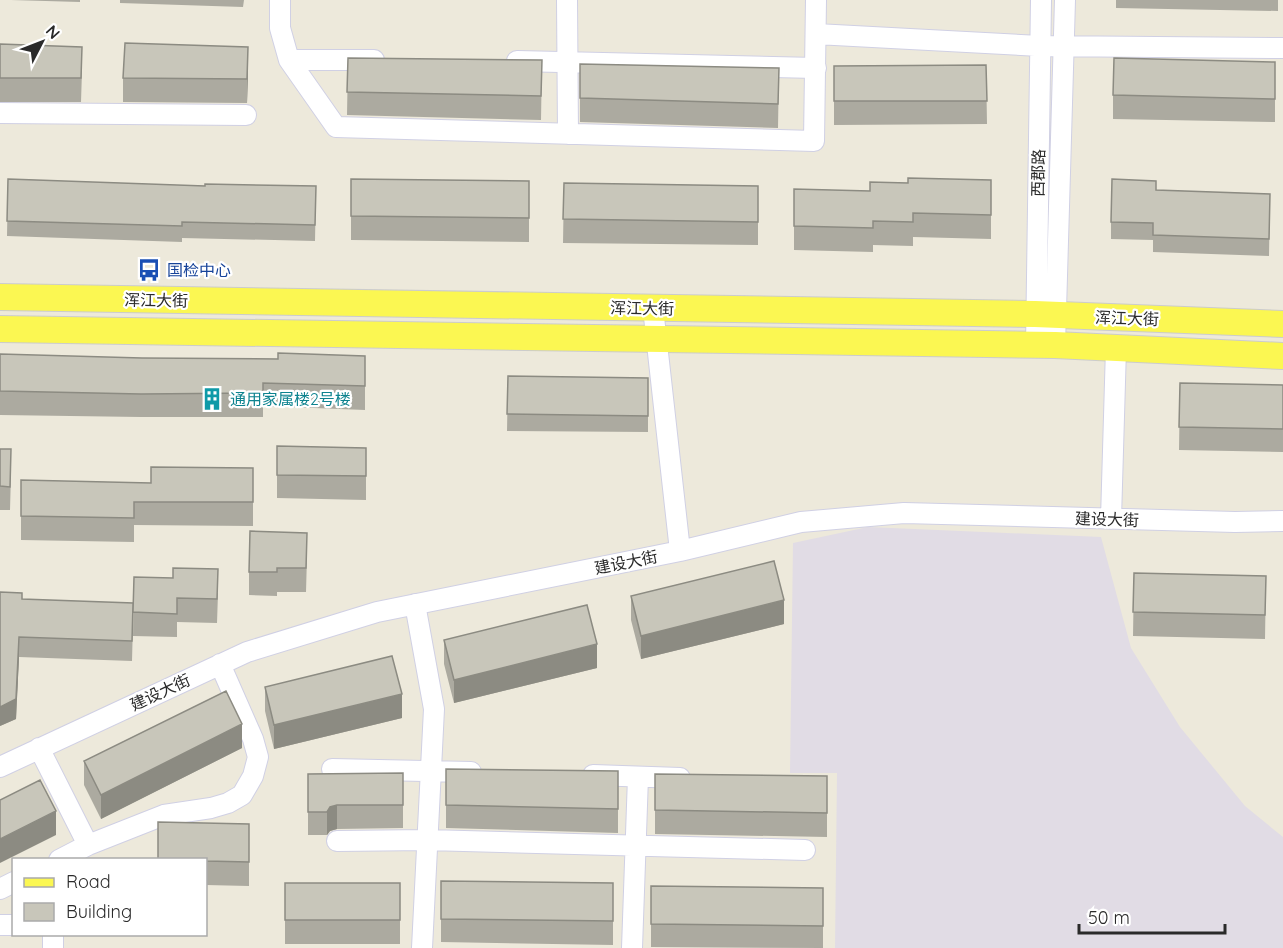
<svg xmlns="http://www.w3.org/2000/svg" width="1283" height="948" font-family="Quicksand,'Noto Sans SC',sans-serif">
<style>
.industrial{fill:#e1dce5}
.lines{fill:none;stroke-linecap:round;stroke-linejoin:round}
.minor-casing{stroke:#d0d0e4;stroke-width:22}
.major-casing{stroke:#ccc;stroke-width:28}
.minor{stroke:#fff;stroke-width:20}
.major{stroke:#fbf752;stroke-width:26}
.wall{fill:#acaaa0}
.shaded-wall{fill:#8c8b82}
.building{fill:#c8c6ba;stroke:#8c8b82;stroke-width:1.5}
.labels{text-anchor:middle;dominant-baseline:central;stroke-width:4.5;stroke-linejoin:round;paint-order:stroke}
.street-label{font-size:16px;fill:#2a2a2a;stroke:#fff}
.transit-label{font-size:16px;fill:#164399;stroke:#fff;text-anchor:start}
.culture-label{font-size:16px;fill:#0d838f;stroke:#fff;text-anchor:start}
</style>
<rect width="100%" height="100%" fill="#ede9db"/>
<path class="industrial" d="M 868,527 L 1101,537 L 1131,648 L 1180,727 L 1245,806 L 1283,837 L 1283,948 L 835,948 L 837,773 L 790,773 L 793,543 Z"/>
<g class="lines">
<g class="minor-casing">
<path id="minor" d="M 280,0 L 280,28 L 289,60 L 336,127 L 814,141 L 816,0
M 567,0 L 568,134
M 816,34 L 1040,46 L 1283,48
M 289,60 L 374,60
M 517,61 L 816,68
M 0,113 L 246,115
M 653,308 L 680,551
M 1055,345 L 1065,0
M 1036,346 L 1041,0
M 1111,519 L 1116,348
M 415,604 L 434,709 L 422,948
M 39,748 L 88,845
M 0,767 L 247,652 L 377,612 L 680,551 L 801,522 L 904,513 L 1235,522 L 1283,521
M 332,769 L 471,772
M 593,775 L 680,778
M 337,841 L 427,840 L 805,850
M 59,860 L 88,845 L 164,815 L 211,808 L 228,803 L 242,795 L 253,776 L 258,757 L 253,739 L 220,664
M 0,889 L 14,882
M 0,925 L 14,925
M 53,934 L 53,948
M 632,948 L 638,777"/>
</g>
<g class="major-casing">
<path id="major" d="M 0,297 L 1035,314 L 1283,324
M 0,329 L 1055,345 L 1283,356"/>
</g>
<use href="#minor" class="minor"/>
<use href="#major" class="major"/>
</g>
<path class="wall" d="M 11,0 L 80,0 L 80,2 Z
M 120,0 L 244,0 L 243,7 L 120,3 Z
M 1116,0 L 1278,0 L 1278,11 L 1116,8 Z
M 0,44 L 82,71 L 81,102 L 0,102 Z
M 348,58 L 542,60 L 541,120 L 347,115 Z
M 1275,62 L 1275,122 L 1113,119 L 1113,95 Z
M 580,64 L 779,68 L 778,128 L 580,122 Z
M 986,65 L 987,124 L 834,125 L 834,66 Z
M 248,71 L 247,103 L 123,102 L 123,78 Z
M 8,179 L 205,186 L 316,186 L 315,241 L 182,238 L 182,242 L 7,236 Z
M 351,179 L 529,181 L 529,242 L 351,240 Z
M 991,180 L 991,239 L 913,237 L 913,246 L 873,245 L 873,252 L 794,250 L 794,189 L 870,191 L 908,183 Z
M 564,183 L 758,186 L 758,245 L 563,243 Z
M 1156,190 L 1270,194 L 1269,256 L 1153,252 L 1153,240 L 1111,239 L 1111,222 Z
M 0,354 L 365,380 L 365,410 L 263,406 L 263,417 L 141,417 L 0,415 Z
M 508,376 L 648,378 L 648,432 L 507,431 Z
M 1180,383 L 1283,385 L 1283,452 L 1179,450 Z
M 277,446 L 366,448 L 366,500 L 277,498 Z
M 0,449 L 11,473 L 10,510 L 0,510 Z
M 253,468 L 253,526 L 134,525 L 134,542 L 21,540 L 21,480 L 151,483 Z
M 307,556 L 306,592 L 277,592 L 277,596 L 249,595 L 249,572 Z
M 1134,573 L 1266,576 L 1265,639 L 1133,636 Z
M 134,577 L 218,593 L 217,623 L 177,622 L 177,637 L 133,636 Z
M 631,596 L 784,624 L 641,659 L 631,620 Z
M 22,599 L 133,623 L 132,661 L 19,657 L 16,719 L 0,726 Z
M 444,640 L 597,668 L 454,703 L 444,664 Z
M 265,687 L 402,718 L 274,749 L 265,711 Z
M 242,748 L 101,819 L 84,785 L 84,761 Z
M 446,769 L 618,771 L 618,833 L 446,828 Z
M 403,773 L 403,828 L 337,829 L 330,831 L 327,835 L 308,835 L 308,774 Z
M 655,774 L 827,776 L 827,837 L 655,834 Z
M 249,824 L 249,886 L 206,885 L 206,860 Z
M 441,881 L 613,883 L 613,945 L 441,942 Z
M 285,883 L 400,883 L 400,944 L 285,944 Z
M 651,886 L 823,888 L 823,948 L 651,947 Z"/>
<path class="shaded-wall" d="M 248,47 L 248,71 L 247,103 L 247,79 Z
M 784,600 L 784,624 L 641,659 L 641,636 Z
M 19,637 L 19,657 L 16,719 L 0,726 L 0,707 Z
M 597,644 L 597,668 L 454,703 L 454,680 Z
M 402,694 L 402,718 L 274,749 L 274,725 Z
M 242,724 L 242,748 L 101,819 L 101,795 Z
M 337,805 L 337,829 L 330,831 L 327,835 L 327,812 L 330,807 Z
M 56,811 L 56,835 L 0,863 L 0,839 Z"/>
<path class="building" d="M 125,43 L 248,47 L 247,79 L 123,78 Z
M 0,44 L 82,47 L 81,78 L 0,78 Z
M 348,58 L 542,60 L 541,96 L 347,92 Z
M 1114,58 L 1275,62 L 1275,99 L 1113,95 Z
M 580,64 L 779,68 L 778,104 L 580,98 Z
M 986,65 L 987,101 L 834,101 L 834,66 Z
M 908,178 L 991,180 L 991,215 L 913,213 L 913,222 L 873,221 L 873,228 L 794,226 L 794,189 L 870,191 L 870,182 L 908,183 Z
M 8,179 L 205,186 L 205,184 L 316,186 L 315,225 L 182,222 L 182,226 L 7,221 Z
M 351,179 L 529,181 L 529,218 L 351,216 Z
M 1112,179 L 1156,181 L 1156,190 L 1270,194 L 1269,239 L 1153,235 L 1153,223 L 1111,222 Z
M 564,183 L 758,186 L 758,222 L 563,219 Z
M 278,353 L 365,356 L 365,386 L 263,383 L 263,393 L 141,394 L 0,391 L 0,354 L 142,358 L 278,359 Z
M 508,376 L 648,378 L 648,416 L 507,414 Z
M 1180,383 L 1283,385 L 1283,429 L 1179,427 Z
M 277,446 L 366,448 L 366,476 L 277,475 Z
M 0,449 L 11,449 L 10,487 L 0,486 Z
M 151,467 L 253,468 L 253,502 L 134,502 L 134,518 L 21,516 L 21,480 L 151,483 Z
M 250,531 L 307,533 L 306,568 L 277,568 L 277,572 L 249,572 Z
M 774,561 L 784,600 L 641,636 L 631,596 Z
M 173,568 L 218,569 L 217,599 L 177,598 L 177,614 L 133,612 L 134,577 L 173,578 Z
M 1134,573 L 1266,576 L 1265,615 L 1133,612 Z
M 0,592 L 22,593 L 22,599 L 133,603 L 132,641 L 19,637 L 16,699 L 0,707 Z
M 587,605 L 597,644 L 454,680 L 444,640 Z
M 392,656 L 402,694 L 274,725 L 265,687 Z
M 226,691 L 242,724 L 101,795 L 84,761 Z
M 446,769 L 618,771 L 618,809 L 446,805 Z
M 403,773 L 403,805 L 337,805 L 330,807 L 327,812 L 308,812 L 308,774 Z
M 655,774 L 827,776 L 827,813 L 655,810 Z
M 40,780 L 56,811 L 0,839 L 0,800 Z
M 158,822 L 249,824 L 249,862 L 206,861 L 206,860 L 158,860 Z
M 441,881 L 613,883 L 613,921 L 441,919 Z
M 285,883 L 400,883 L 400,920 L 285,920 Z
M 651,886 L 823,888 L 823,926 L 651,924 Z"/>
<defs>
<g id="bus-bare" transform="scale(1.8)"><path d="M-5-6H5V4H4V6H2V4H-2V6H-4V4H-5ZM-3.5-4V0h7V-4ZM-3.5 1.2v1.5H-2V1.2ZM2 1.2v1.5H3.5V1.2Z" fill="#1a4fb4" stroke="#fff" stroke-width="2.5" paint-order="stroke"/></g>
<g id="building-bare" transform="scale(1.8)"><path d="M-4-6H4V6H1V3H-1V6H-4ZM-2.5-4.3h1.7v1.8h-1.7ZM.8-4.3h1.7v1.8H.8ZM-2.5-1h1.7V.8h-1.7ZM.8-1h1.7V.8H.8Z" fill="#0f9aa8" stroke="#fff" stroke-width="2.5" paint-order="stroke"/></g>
</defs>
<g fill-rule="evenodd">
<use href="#bus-bare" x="149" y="270"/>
<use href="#building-bare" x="212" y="399"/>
</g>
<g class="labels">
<g class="street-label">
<text transform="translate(1038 173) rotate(-89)">西郡路</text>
<text transform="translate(156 300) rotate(1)">浑江大街</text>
<text transform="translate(642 308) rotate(1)">浑江大街</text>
<text transform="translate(1127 318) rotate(2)">浑江大街</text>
<text transform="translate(1107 519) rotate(2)">建设大街</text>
<text transform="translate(626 562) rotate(-11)">建设大街</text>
<text transform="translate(160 692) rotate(-25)">建设大街</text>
</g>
<g class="transit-label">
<text x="167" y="270">国检中心</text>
</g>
<g class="culture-label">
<text x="230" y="399">通用家属楼2号楼</text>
</g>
</g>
<rect x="12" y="858" width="195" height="78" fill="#ffffff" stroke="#aaaaaa" stroke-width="1.5"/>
<rect x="24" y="878" width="30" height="9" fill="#fbf752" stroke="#aaaaaa" stroke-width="1.5"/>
<text x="66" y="888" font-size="18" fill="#2a2a2a">Road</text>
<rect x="24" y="903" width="30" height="18" fill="#c8c6ba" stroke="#aaaaaa" stroke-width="1.5"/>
<text x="66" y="918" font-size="18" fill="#2a2a2a">Building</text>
<g transform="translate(42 42) rotate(48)" stroke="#ffffff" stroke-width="4.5" paint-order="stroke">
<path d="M0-4.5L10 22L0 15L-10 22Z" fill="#2a2a2a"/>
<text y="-9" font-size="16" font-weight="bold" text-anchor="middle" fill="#2a2a2a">N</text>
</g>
<path d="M1079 924v9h146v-9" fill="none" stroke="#2a2a2a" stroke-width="3"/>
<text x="1088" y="924" font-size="18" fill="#2a2a2a" stroke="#ffffff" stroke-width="4.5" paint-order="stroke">50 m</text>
</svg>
